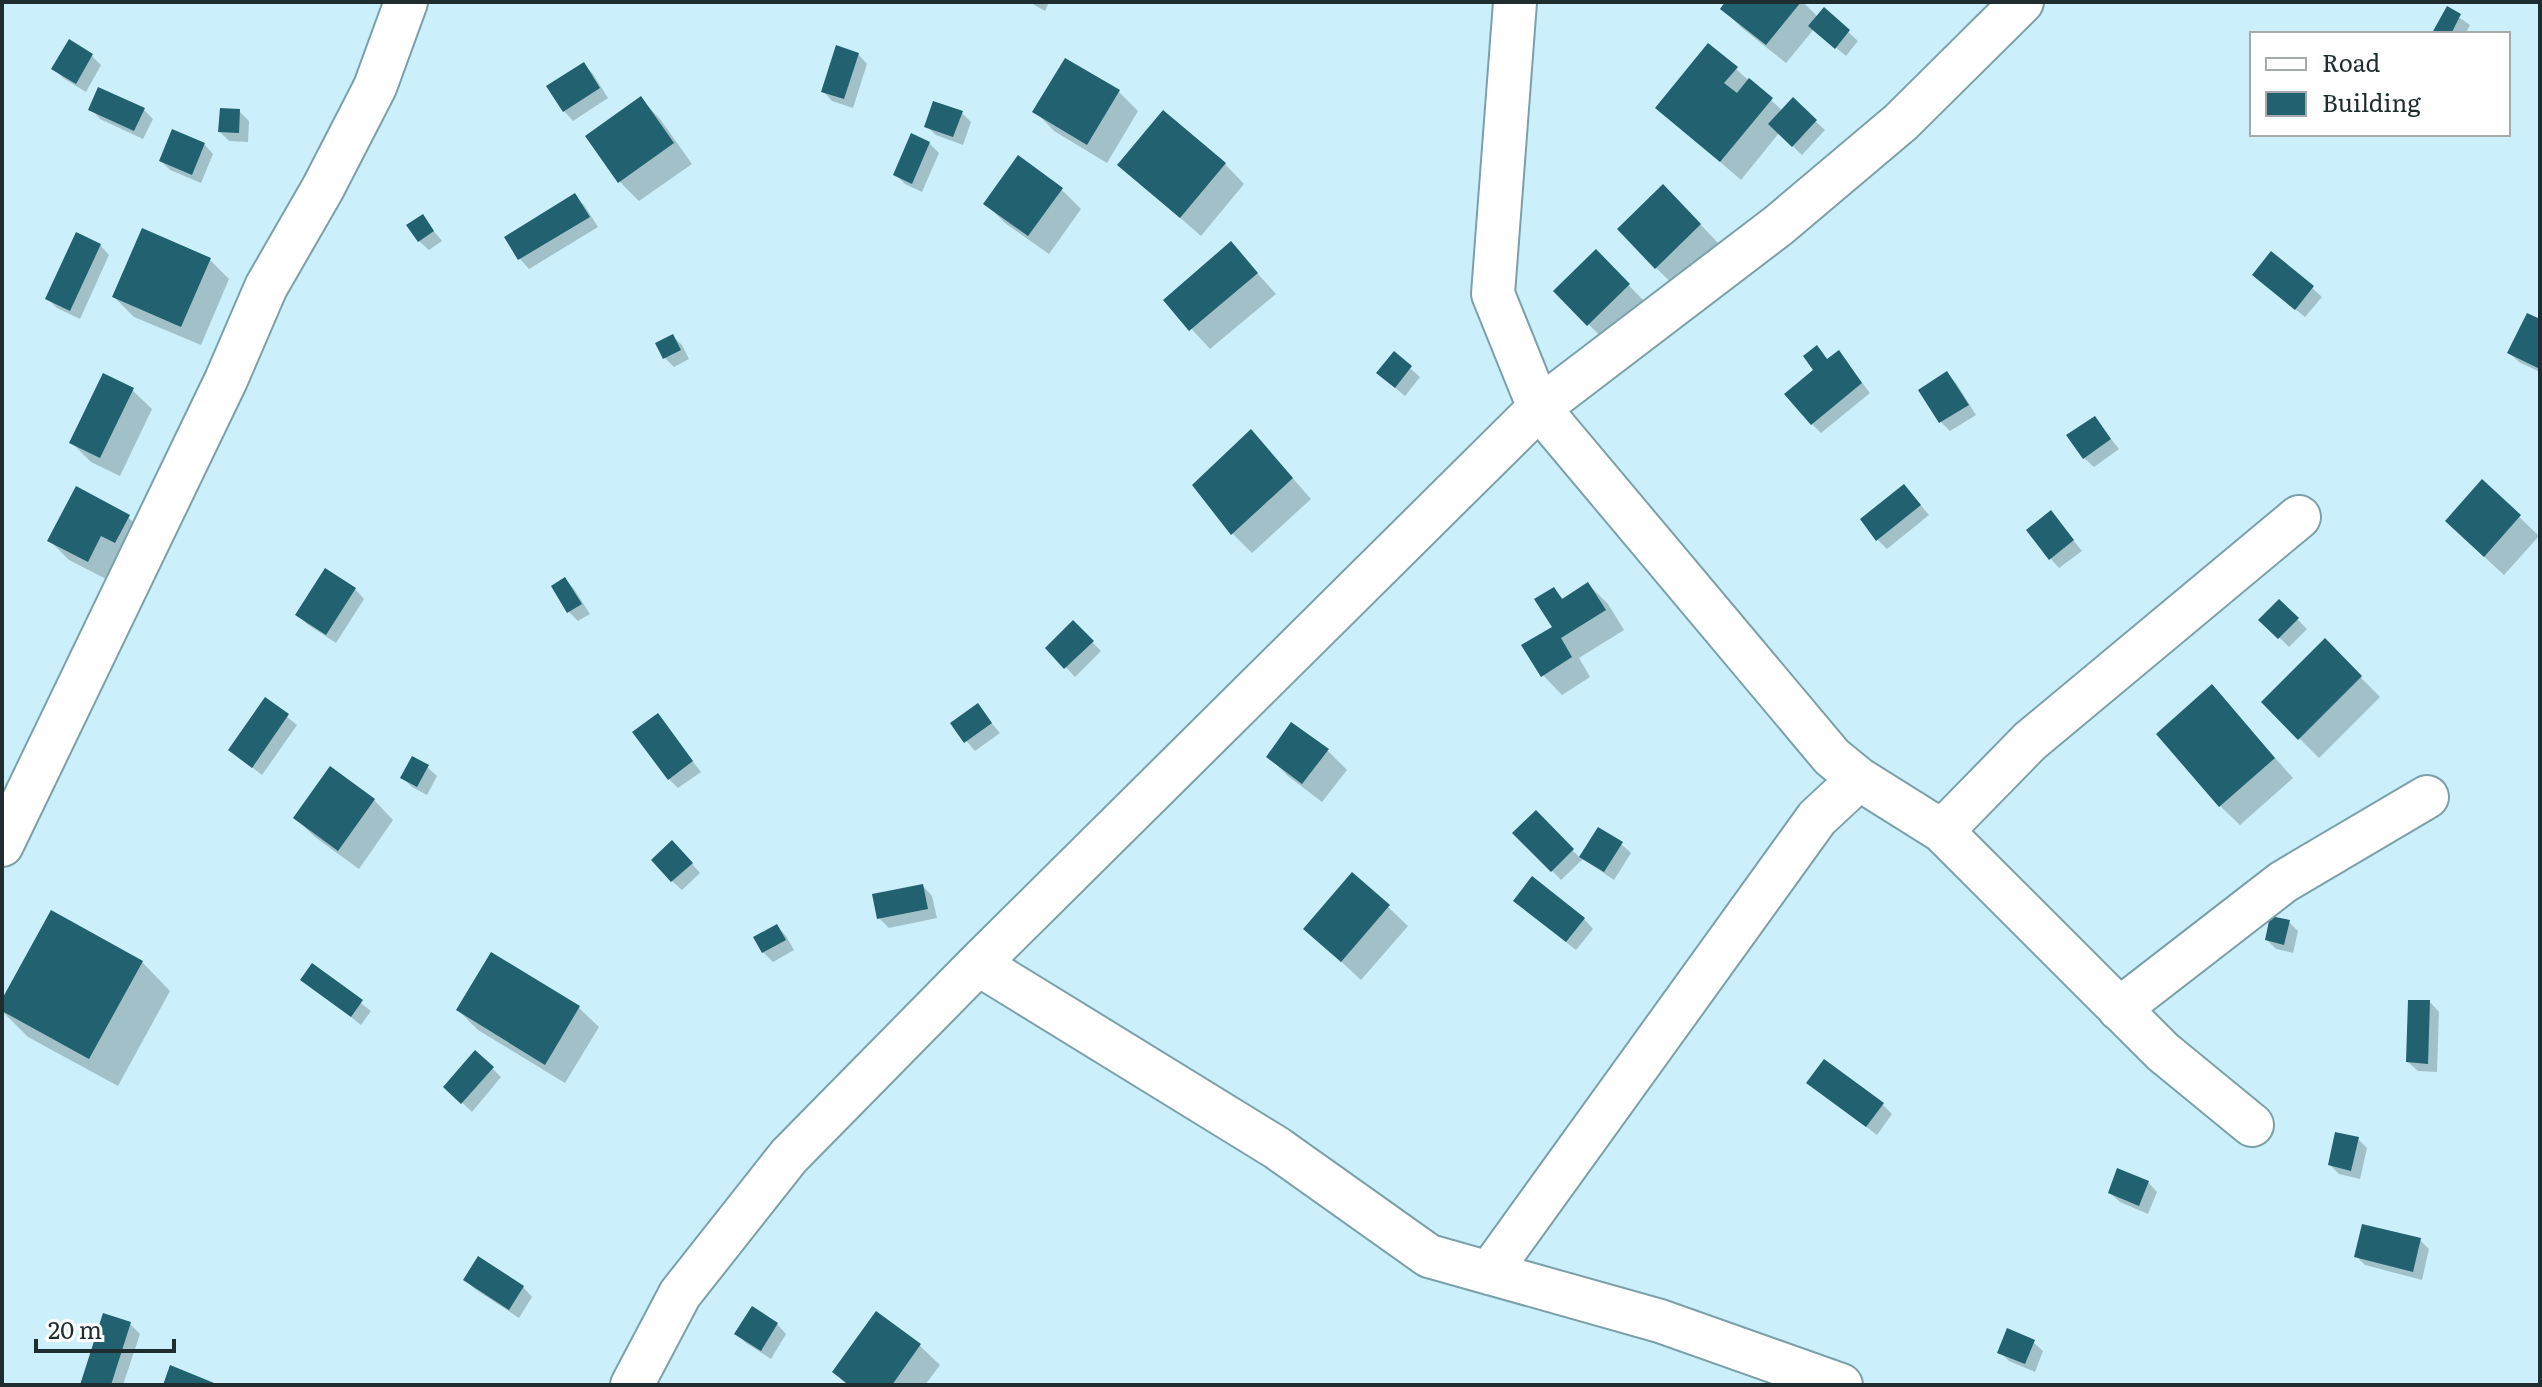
<svg xmlns="http://www.w3.org/2000/svg" width="2542" height="1387" font-family="Literata,serif">
<style>
.shadow{fill:#0003}
.building{fill:#22616f}
.lines{fill:none;stroke-linecap:round;stroke-linejoin:round}
.minor-casing{stroke:#7ca0a9;stroke-width:46}
.minor{stroke:#fff;stroke-width:42}
</style>
<rect width="100%" height="100%" fill="#cbf0fb"/>
<path class="shadow" d="M 1029,2 L 1049,2 L 1045,11 Z
M 1728,2 L 1803,2 L 1818,17 L 1824,10 L 1858,41 L 1846,56 L 1814,29 L 1786,63 L 1742,28 L 1723,9 Z
M 2447,9 L 2470,25 L 2465,34 L 2434,33 Z
M 69,42 L 92,56 L 101,65 L 86,92 L 63,78 L 54,69 Z
M 858,54 L 867,64 L 853,108 L 832,101 L 823,91 Z
M 584,64 L 593,74 L 608,98 L 573,121 L 564,111 Z
M 1736,69 L 1783,111 L 1793,100 L 1825,130 L 1802,155 L 1779,133 L 1741,180 L 1658,108 Z
M 1119,92 L 1138,111 L 1107,163 L 1054,131 L 1035,111 Z
M 641,99 L 660,119 L 692,164 L 639,201 L 620,182 Z
M 91,109 L 144,110 L 153,119 L 143,139 L 100,119 Z
M 239,111 L 249,121 L 248,142 L 229,141 L 220,132 Z
M 962,113 L 971,122 L 963,145 L 936,135 L 926,126 Z
M 929,143 L 939,153 L 922,192 L 905,184 L 896,175 Z
M 204,144 L 213,154 L 201,183 L 170,170 L 161,161 Z
M 1225,164 L 1244,184 L 1201,236 L 1120,165 Z
M 1061,189 L 1081,209 L 1049,254 L 1005,223 L 985,203 Z
M 575,196 L 584,205 L 598,227 L 529,269 L 520,259 L 507,238 Z
M 1683,206 L 1719,244 L 1676,287 L 1656,268 Z
M 422,217 L 442,241 L 429,250 L 419,241 Z
M 1231,244 L 1276,294 L 1210,349 L 1165,300 Z
M 100,245 L 109,255 L 80,319 L 57,308 L 47,298 Z
M 1596,252 L 1648,305 L 1608,344 L 1556,291 Z
M 210,260 L 229,279 L 201,345 L 134,317 L 114,297 Z
M 2264,284 L 2312,288 L 2322,297 L 2305,317 Z
M 2540,322 L 2540,372 L 2519,362 L 2509,353 Z
M 672,336 L 682,345 L 689,359 L 674,367 L 665,358 L 657,344 Z
M 1817,348 L 1828,360 L 1839,352 L 1870,393 L 1821,433 L 1812,424 Z
M 1394,354 L 1420,377 L 1405,396 L 1388,382 Z
M 1947,374 L 1956,383 L 1976,415 L 1950,431 L 1941,422 Z
M 132,390 L 152,409 L 120,476 L 91,462 L 72,443 Z
M 2095,419 L 2119,449 L 2094,467 L 2084,458 Z
M 1251,431 L 1311,499 L 1252,553 L 1232,533 Z
M 2483,482 L 2539,536 L 2504,575 L 2467,541 Z
M 1913,496 L 1929,515 L 1887,549 L 1878,540 Z
M 2051,513 L 2082,551 L 2059,568 L 2050,558 Z
M 128,517 L 148,536 L 108,580 L 69,560 L 49,540 Z
M 565,579 L 574,589 L 590,614 L 578,621 L 569,612 L 554,587 Z
M 1588,584 L 1608,604 L 1624,630 L 1579,658 L 1590,677 L 1562,695 L 1543,675 L 1554,627 L 1554,589 L 1564,600 Z
M 355,589 L 364,599 L 336,643 L 307,624 L 298,615 Z
M 2280,602 L 2307,629 L 2289,647 L 2261,620 Z
M 1073,623 L 1101,651 L 1075,677 L 1048,648 Z
M 2325,641 L 2380,697 L 2319,758 L 2263,702 Z
M 2212,687 L 2293,778 L 2240,825 L 2220,806 Z
M 266,700 L 297,725 L 262,775 L 230,750 Z
M 977,706 L 1000,733 L 975,751 L 952,724 Z
M 658,716 L 701,772 L 678,788 L 669,779 Z
M 1291,725 L 1328,751 L 1347,770 L 1322,802 L 1288,776 L 1269,757 Z
M 427,767 L 437,776 L 427,795 L 412,787 L 403,778 Z
M 374,800 L 393,820 L 359,869 L 315,837 L 295,818 Z
M 1536,813 L 1581,859 L 1599,830 L 1621,844 L 1631,853 L 1614,880 L 1583,859 L 1561,880 L 1515,833 Z
M 682,852 L 700,873 L 682,890 L 672,881 Z
M 923,886 L 932,896 L 937,918 L 889,928 L 879,918 Z
M 1388,907 L 1408,926 L 1361,980 L 1306,929 Z
M 1525,910 L 1584,919 L 1593,929 L 1576,950 Z
M 2289,922 L 2298,931 L 2293,953 L 2276,949 L 2267,940 Z
M 777,926 L 786,936 L 794,950 L 773,962 L 763,952 Z
M 492,954 L 579,1008 L 599,1027 L 565,1083 L 478,1030 L 458,1010 Z
M 142,962 L 170,991 L 118,1086 L 28,1037 L 2,1011 L 2,1003 Z
M 312,966 L 371,1011 L 361,1025 L 303,979 Z
M 2430,1002 L 2439,1012 L 2437,1072 L 2418,1071 L 2408,1062 Z
M 492,1068 L 501,1077 L 472,1112 L 455,1096 Z
M 1809,1083 L 1882,1104 L 1892,1114 L 1877,1135 Z
M 2358,1139 L 2367,1148 L 2360,1179 L 2339,1174 L 2330,1165 Z
M 2148,1182 L 2157,1192 L 2148,1214 L 2120,1202 L 2110,1193 Z
M 2420,1240 L 2429,1249 L 2422,1280 L 2365,1265 L 2356,1256 Z
M 465,1280 L 523,1287 L 532,1297 L 519,1318 L 475,1289 Z
M 877,1314 L 920,1346 L 940,1365 L 925,1385 L 847,1385 L 834,1372 Z
M 104,1315 L 130,1324 L 140,1334 L 123,1385 L 82,1385 Z
M 777,1324 L 786,1334 L 771,1359 L 746,1343 L 736,1333 Z
M 2033,1342 L 2043,1351 L 2035,1372 L 2009,1361 L 2000,1352 Z"/>
<path class="building" d="M 1725,2 L 1801,2 L 1766,45 L 1720,9 Z
M 2447,6 L 2461,14 L 2451,34 L 2432,33 Z
M 1824,7 L 1850,30 L 1835,49 L 1808,26 Z
M 69,39 L 93,54 L 76,84 L 51,69 Z
M 1708,43 L 1738,67 L 1724,83 L 1737,93 L 1749,78 L 1773,98 L 1720,162 L 1655,108 Z
M 836,45 L 859,53 L 844,99 L 821,92 Z
M 1065,58 L 1120,90 L 1087,145 L 1032,112 Z
M 584,62 L 600,88 L 563,112 L 546,86 Z
M 98,87 L 145,108 L 134,131 L 88,110 Z
M 641,96 L 674,143 L 618,183 L 585,136 Z
M 1793,97 L 1817,120 L 1792,147 L 1768,124 Z
M 933,101 L 963,111 L 953,137 L 924,127 Z
M 220,108 L 240,109 L 239,133 L 218,132 Z
M 1163,110 L 1226,163 L 1180,218 L 1117,165 Z
M 172,129 L 205,143 L 192,175 L 159,161 Z
M 911,133 L 930,142 L 912,184 L 893,175 Z
M 1018,155 L 1063,188 L 1028,236 L 983,204 Z
M 1663,184 L 1701,224 L 1655,269 L 1617,229 Z
M 575,193 L 590,217 L 518,260 L 504,237 Z
M 423,214 L 434,231 L 418,242 L 406,225 Z
M 142,228 L 211,258 L 181,327 L 112,297 Z
M 76,232 L 101,244 L 70,311 L 45,299 Z
M 1231,241 L 1258,273 L 1189,331 L 1163,300 Z
M 1596,249 L 1630,284 L 1587,326 L 1553,291 Z
M 2271,251 L 2314,286 L 2295,310 L 2252,275 Z
M 2527,313 L 2540,319 L 2540,369 L 2507,353 Z
M 673,334 L 681,350 L 663,359 L 655,343 Z
M 1817,345 L 1827,359 L 1839,350 L 1862,383 L 1811,425 L 1784,394 L 1813,370 L 1803,356 Z
M 1394,351 L 1412,366 L 1395,388 L 1376,373 Z
M 1947,371 L 1969,405 L 1939,423 L 1918,390 Z
M 103,373 L 134,388 L 100,458 L 69,443 Z
M 2095,416 L 2111,439 L 2083,459 L 2066,435 Z
M 1251,429 L 1293,478 L 1231,535 L 1192,485 Z
M 2482,479 L 2521,515 L 2484,557 L 2445,521 Z
M 1904,484 L 1921,505 L 1876,541 L 1860,519 Z
M 76,486 L 130,515 L 115,543 L 101,536 L 88,562 L 47,541 Z
M 2051,510 L 2074,540 L 2049,560 L 2026,530 Z
M 325,568 L 356,588 L 326,635 L 295,615 Z
M 565,577 L 582,604 L 567,613 L 551,586 Z
M 1588,582 L 1606,610 L 1561,638 L 1572,657 L 1541,677 L 1521,645 L 1552,627 L 1534,599 L 1554,587 L 1562,599 Z
M 2279,599 L 2299,618 L 2278,639 L 2258,620 Z
M 1073,620 L 1094,641 L 1064,669 L 1045,648 Z
M 2325,638 L 2362,676 L 2298,740 L 2261,702 Z
M 2212,684 L 2275,758 L 2219,807 L 2156,734 Z
M 265,697 L 289,714 L 252,768 L 228,750 Z
M 978,703 L 992,723 L 964,743 L 950,723 Z
M 658,713 L 693,761 L 668,780 L 632,732 Z
M 1291,722 L 1329,749 L 1302,784 L 1266,757 Z
M 412,756 L 429,765 L 417,787 L 400,778 Z
M 330,766 L 375,799 L 338,851 L 293,818 Z
M 1536,810 L 1574,849 L 1551,872 L 1512,833 Z
M 1598,827 L 1623,842 L 1604,872 L 1579,857 Z
M 672,840 L 693,863 L 671,882 L 651,860 Z
M 1352,872 L 1390,905 L 1341,962 L 1303,929 Z
M 1532,876 L 1585,918 L 1566,942 L 1513,901 Z
M 923,884 L 928,909 L 877,919 L 872,894 Z
M 51,910 L 143,961 L 89,1059 L 2,1011 L 2,999 Z
M 2270,916 L 2290,920 L 2284,945 L 2265,940 Z
M 777,924 L 786,940 L 762,953 L 753,937 Z
M 491,952 L 580,1006 L 545,1065 L 456,1010 Z
M 312,963 L 363,1000 L 351,1017 L 300,980 Z
M 2408,1000 L 2430,1000 L 2428,1064 L 2406,1062 Z
M 475,1050 L 494,1067 L 461,1104 L 443,1087 Z
M 1824,1059 L 1884,1103 L 1866,1127 L 1806,1083 Z
M 2335,1132 L 2359,1137 L 2351,1171 L 2328,1165 Z
M 2117,1168 L 2149,1181 L 2139,1206 L 2108,1193 Z
M 2362,1224 L 2421,1238 L 2413,1272 L 2354,1257 Z
M 478,1256 L 524,1286 L 509,1310 L 463,1280 Z
M 752,1306 L 778,1323 L 761,1351 L 734,1334 Z
M 876,1311 L 921,1344 L 892,1385 L 849,1385 L 832,1372 Z
M 103,1313 L 131,1322 L 111,1385 L 80,1385 Z
M 2007,1328 L 2035,1340 L 2025,1364 L 1997,1353 Z
M 170,1365 L 219,1385 L 163,1385 Z"/>
<g class="lines">
<g class="minor-casing">
<path id="minor" d="M 1859,779 L 1942,831 L 2163,1052 L 2252,1125
M 1942,831 L 2030,741 L 2299,517
M 2,845 L 226,380 L 266,287 L 323,188 L 375,87 L 406,2
M 978,964 L 1277,1148 L 1429,1256 L 1660,1321 L 1841,1385
M 2119,1009 L 2283,882 L 2427,797
M 1489,1273 L 1817,818 L 1859,779 L 1832,757 L 1539,408 L 1493,294 L 1515,2
M 632,1385 L 680,1294 L 789,1156 L 978,964 L 1539,408 L 1779,225 L 1901,122 L 2022,2"/>
</g>
<use href="#minor" class="minor"/>
</g>
<rect width="2542" height="1387" fill="none" stroke="#1f2d31" stroke-width="8"/>
<rect x="2250" y="32" width="260" height="104" fill="#ffffff" stroke="#a5abad" stroke-width="2"/>
<rect x="2266" y="58" width="40" height="12" fill="#ffffff" stroke="#a5abad" stroke-width="2"/>
<text x="2322" y="72" font-size="24" fill="#1f2d31">Road</text>
<rect x="2266" y="92" width="40" height="24" fill="#22616f" stroke="#a5abad" stroke-width="2"/>
<text x="2322" y="112" font-size="24" fill="#1f2d31">Building</text>
<path d="M36 1339v12h138v-12" fill="none" stroke="#1f2d31" stroke-width="4"/>
<text x="48" y="1339" font-size="24" fill="#1f2d31" stroke="#ffffff" stroke-width="6" paint-order="stroke">20 m</text>
</svg>
